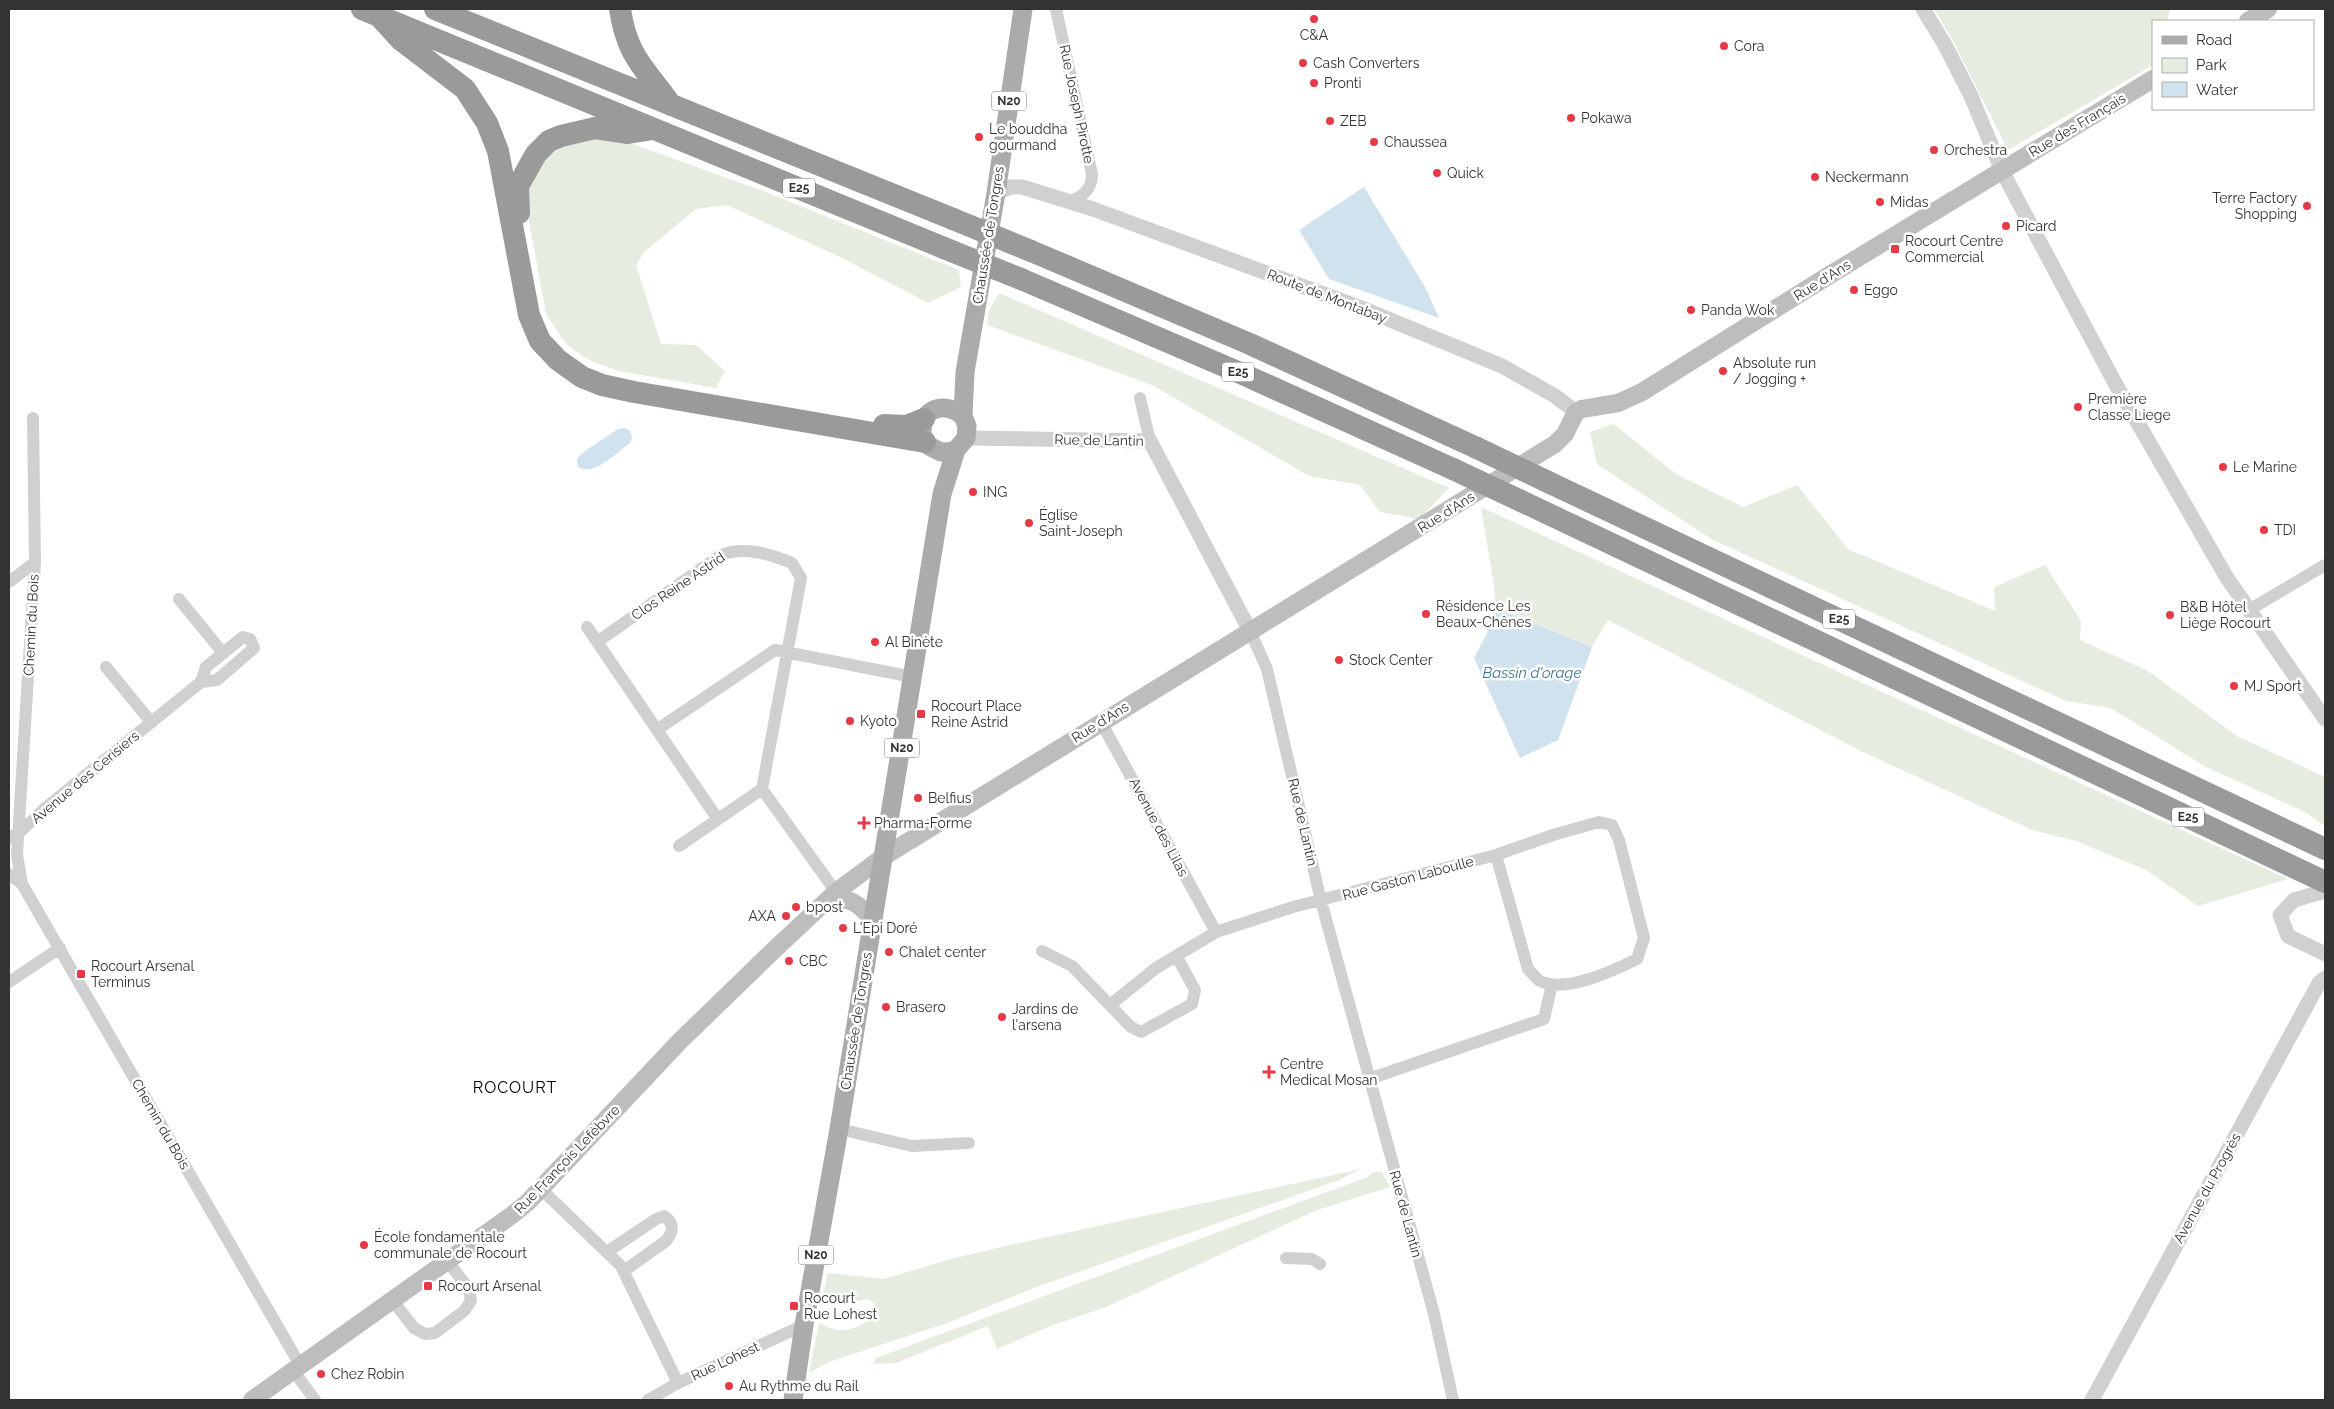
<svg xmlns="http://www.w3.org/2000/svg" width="2334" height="1409" font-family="Raleway,sans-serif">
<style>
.green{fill:#e6ecdf}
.water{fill:#cfe2ee}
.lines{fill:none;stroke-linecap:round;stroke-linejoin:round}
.minor{stroke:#d0d0d0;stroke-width:12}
.tertiary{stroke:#d0d0d0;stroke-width:15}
.secondary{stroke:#bdbdbd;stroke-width:18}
.primary{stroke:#ababab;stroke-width:19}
.motorway{stroke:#9a9a9a;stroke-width:22}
.motorway-bridge{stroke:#9a9a9a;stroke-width:22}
.poi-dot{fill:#e63946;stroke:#fff;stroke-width:2}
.labels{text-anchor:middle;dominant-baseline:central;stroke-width:5;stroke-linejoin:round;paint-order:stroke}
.shield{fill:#fff;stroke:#707070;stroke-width:1}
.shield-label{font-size:12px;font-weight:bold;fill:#333}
.poi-label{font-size:14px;fill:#333;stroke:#fff;text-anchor:start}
.street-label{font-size:14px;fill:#333;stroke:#fff}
.water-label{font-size:15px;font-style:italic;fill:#3f7597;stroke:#fff}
.quarter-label{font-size:16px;letter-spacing:1px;fill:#000;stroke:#fff}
</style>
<rect width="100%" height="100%" fill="#fff"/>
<path class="green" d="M 1934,9 L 2170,9 L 2167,21 L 2153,21 L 2153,65 L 2008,150 L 1952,39 Z
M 597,131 L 768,193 L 959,270 L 961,287 L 928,303 L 842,258 L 727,205 L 696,209 L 644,252 L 636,265 L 661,344 L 696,345 L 725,371 L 716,388 L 619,371 L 593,362 L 572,349 L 563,340 L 546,314 L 524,194 L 543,157 Z
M 999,293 L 1449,488 L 1419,519 L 1380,512 L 1360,485 L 1309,476 L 1152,385 L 987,325 L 989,311 Z
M 1614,424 L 1676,474 L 1743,507 L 1797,485 L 1848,549 L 1995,611 L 1994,587 L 2045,565 L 2081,621 L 2080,640 L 2148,671 L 2237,736 L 2325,777 L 2325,826 L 2305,812 L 2204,766 L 2111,708 L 2066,701 L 1711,539 L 1597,464 L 1590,432 Z
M 1481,507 L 2288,879 L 2198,906 L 2146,870 L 2076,841 L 2032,830 L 1861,751 L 1608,620 L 1592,647 L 1496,608 L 1493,580 Z
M 1361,1169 L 1339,1180 L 1039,1286 L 947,1323 L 829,1362 L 809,1373 L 819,1323 C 825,1325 832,1329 838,1330 C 851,1332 874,1321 879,1308 L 869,1299 C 852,1301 837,1309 823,1296 L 828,1273 L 884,1279 L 947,1260 L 1010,1245 Z
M 1373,1172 L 1382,1172 L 1390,1187 L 1317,1210 L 1106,1307 L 1050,1326 L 997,1349 L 988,1326 L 896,1363 L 873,1364 L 876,1358 L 1368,1177 Z"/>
<path class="water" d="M 1364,187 L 1425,287 L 1439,318 L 1329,279 L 1299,230 Z
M 625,428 L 630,431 L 632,438 L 630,443 C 617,452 594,477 578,467 L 577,459 L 582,453 L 618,429 Z
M 1496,608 L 1592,647 L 1558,740 L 1520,758 L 1474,658 L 1495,618 Z"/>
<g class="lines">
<path class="minor" d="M 1056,9 L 1092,174 C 1092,190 1082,197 1068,202
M 1140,398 L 1150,441
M 33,418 L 35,562 L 17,855 L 22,884 L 300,1365
M 9,582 L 35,562
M 179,599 L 223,653
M 2249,610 L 2325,565
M 587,627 L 717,818
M 1250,631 L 1267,669 L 1321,901 L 1434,1314 L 1453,1400
M 597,642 L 721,555 C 744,546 770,554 792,563 L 801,578 L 762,789 L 679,846
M 106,667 L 151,722
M 1101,722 L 1216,932
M 658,729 L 775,650 L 913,677
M 762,789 L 836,892
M 9,838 L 20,832 L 44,809 L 201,682 L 206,667 L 243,637 L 250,639 L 254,648 L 217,680 L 201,682
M 9,874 L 22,884
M 1042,951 L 1072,966 L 1131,1027 L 1141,1032 L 1192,1004 L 1195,990 L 1177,957
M 9,982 L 60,948
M 1110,1005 L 1156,968 L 1216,932 L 1293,907 L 1496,855 L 1553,835 L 1599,822 L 1612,825 L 1619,840 L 1644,938 L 1637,959 C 1613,971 1568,992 1542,982 C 1537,980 1532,973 1528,969 L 1496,855
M 1369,1079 L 1544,1019 L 1552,984
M 839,1129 L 912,1146 L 969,1143
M 540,1188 L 621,1266 L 678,1383
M 607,1252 L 656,1219 L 664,1216 C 674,1223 674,1231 666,1241 L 624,1271
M 1286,1258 L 1312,1259 L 1320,1264
M 393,1301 L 414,1328 L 425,1334 L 435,1333 L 464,1311 L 471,1301 L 469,1289 L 448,1262
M 293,1370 L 315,1400
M 648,1400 L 678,1383 L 804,1325"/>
<path class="tertiary" d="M 1923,9 L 1945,45 L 1971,96 L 2002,171 L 2115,383 L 2227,578 L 2325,719
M 996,193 L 1011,187 L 1022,187 L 1093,209 L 1359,307 L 1502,366 L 1555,396 L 1576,412
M 966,438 L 1150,441 L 1250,631
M 2325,891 L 2294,900 L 2280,915 L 2288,936 L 2325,954
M 2092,1400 L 2319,983 L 2325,978"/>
<path class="secondary" d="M 2248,21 L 2268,9
M 828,900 C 850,897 859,903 872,920
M 252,1400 L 512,1215 L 528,1202 L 680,1041 L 776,948 L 836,892 L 883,857 L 1555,444 L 1565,434 L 1576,412 L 1582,409 L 1618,403 L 1642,392 L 1828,276 L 2153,79"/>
<path class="primary" d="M 922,433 C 921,407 945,401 963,416
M 929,446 L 941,452 L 948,452 L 956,450 L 966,438 L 967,426 L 963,416 L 965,372 L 996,193 L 1023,9
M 793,1400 L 804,1325 L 839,1129 L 942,494 L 956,450"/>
<path class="motorway" d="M 362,9 L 944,248
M 435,9 L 953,219
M 620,9 C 627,57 645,68 671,105
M 378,15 L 401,40 L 465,89 L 487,123 L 498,151 L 529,315 L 540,341 L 558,360 L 582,377 L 602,385 L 634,392 L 925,442
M 519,213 L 518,186 L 536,154 L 549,141 L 561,136 L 595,128 L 628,133 L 653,129
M 1031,251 L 1250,344 L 1477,448
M 1021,279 L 1238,372 L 1453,469
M 884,425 L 907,426 L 924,419
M 1548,482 L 2325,849
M 1521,501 L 2325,882"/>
<path class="motorway-bridge" d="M 953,219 L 1031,251
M 944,248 L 1021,279
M 1477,448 L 1548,482
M 1453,469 L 1521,501"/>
</g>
<g class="poi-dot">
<circle cx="1314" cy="19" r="5"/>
<circle cx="1724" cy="46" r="5"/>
<circle cx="1303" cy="63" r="5"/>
<circle cx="1314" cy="83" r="5"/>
<circle cx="1571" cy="118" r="5"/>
<circle cx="1330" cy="121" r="5"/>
<circle cx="979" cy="137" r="5"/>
<circle cx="1374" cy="142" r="5"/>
<circle cx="1934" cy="150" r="5"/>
<circle cx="1437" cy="173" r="5"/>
<circle cx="1815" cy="177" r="5"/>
<circle cx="1880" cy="202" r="5"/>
<circle cx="2307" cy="206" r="5"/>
<circle cx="2006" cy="226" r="5"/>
<rect x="1890" y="244" width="10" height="10" rx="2.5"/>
<circle cx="1854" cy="290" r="5"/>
<circle cx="1691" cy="310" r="5"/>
<circle cx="1723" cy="371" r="5"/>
<circle cx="2078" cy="407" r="5"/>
<circle cx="2223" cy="467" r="5"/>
<circle cx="973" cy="492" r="5"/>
<circle cx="1029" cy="523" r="5"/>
<circle cx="2264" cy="530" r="5"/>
<circle cx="1426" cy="614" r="5"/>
<circle cx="2170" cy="615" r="5"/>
<circle cx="875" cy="642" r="5"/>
<circle cx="1339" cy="660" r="5"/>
<circle cx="2234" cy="686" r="5"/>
<rect x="916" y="709" width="10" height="10" rx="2.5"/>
<circle cx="850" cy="721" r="5"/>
<circle cx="918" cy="798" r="5"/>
<path d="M861.5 815.5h5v5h5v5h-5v5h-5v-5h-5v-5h5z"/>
<circle cx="796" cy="907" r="5"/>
<circle cx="786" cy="916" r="5"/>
<circle cx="843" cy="928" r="5"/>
<circle cx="889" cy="952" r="5"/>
<circle cx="789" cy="961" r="5"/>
<rect x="76" y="969" width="10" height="10" rx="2.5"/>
<circle cx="886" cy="1007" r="5"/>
<circle cx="1002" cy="1017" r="5"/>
<path d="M1266.5 1064.5h5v5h5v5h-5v5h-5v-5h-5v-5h5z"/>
<circle cx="364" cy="1245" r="5"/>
<rect x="423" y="1281" width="10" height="10" rx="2.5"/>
<rect x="789" y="1301" width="10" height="10" rx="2.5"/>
<circle cx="321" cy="1374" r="5"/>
<circle cx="729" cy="1386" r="5"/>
</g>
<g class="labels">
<g class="shield">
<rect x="991.5" y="91.5" width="35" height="19" rx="4"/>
<rect x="783" y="178.5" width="32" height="19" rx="4"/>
<rect x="1222" y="362.5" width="32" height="19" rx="4"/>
<rect x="1823" y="609.5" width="32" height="19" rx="4"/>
<rect x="884.5" y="738.5" width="35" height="19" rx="4"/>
<rect x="2172" y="807.5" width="32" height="19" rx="4"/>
<rect x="798.5" y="1245.5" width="35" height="19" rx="4"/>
</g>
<g class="shield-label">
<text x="1009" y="101">N20</text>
<text x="799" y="188">E25</text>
<text x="1238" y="372">E25</text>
<text x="1839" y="619">E25</text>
<text x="902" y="748">N20</text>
<text x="2188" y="817">E25</text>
<text x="816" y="1255">N20</text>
</g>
<g class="poi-label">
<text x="1314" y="35" text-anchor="middle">C&amp;A</text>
<text x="1734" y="46">Cora</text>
<text x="1313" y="63">Cash Converters</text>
<text x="1324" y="83">Pronti</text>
<text x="1581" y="118">Pokawa</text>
<text x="1340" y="121">ZEB</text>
<text x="989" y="129">Le bouddha<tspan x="989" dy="16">gourmand</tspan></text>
<text x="1384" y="142">Chaussea</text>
<text x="1944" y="150">Orchestra</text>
<text x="1447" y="173">Quick</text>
<text x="1825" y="177">Neckermann</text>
<text x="2297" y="198" text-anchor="end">Terre Factory<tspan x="2297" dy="16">Shopping</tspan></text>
<text x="1890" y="202">Midas</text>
<text x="2016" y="226">Picard</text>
<text x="1905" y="241">Rocourt Centre<tspan x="1905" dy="16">Commercial</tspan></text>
<text x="1864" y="290">Eggo</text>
<text x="1701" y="310">Panda Wok</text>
<text x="1733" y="363">Absolute run<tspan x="1733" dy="16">/ Jogging +</tspan></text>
<text x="2088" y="399">Première<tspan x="2088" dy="16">Classe Liege</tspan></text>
<text x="2233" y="467">Le Marine</text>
<text x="983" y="492">ING</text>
<text x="1039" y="515">Église<tspan x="1039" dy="16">Saint-Joseph</tspan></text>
<text x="2274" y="530">TDI</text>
<text x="1436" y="606">Résidence Les<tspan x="1436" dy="16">Beaux-Chênes</tspan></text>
<text x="2180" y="607">B&amp;B Hôtel<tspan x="2180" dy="16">Liège Rocourt</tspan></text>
<text x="885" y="642">Al Binète</text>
<text x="1349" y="660">Stock Center</text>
<text x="2244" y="686">MJ Sport</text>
<text x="931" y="706">Rocourt Place<tspan x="931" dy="16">Reine Astrid</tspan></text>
<text x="860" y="721">Kyoto</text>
<text x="928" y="798">Belfius</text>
<text x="874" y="823">Pharma-Forme</text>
<text x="806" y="907">bpost</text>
<text x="776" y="916" text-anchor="end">AXA</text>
<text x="853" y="928">L'Epi Doré</text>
<text x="899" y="952">Chalet center</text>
<text x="799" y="961">CBC</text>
<text x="91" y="966">Rocourt Arsenal<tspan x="91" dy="16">Terminus</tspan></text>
<text x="896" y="1007">Brasero</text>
<text x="1012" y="1009">Jardins de<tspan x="1012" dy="16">l'arsena</tspan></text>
<text x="1280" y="1064">Centre<tspan x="1280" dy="16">Medical Mosan</tspan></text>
<text x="374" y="1237">École fondamentale<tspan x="374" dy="16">communale de Rocourt</tspan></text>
<text x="438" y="1286">Rocourt Arsenal</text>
<text x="804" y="1298">Rocourt<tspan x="804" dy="16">Rue Lohest</tspan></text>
<text x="331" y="1374">Chez Robin</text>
<text x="739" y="1386">Au Rythme du Rail</text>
</g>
<g class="street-label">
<text transform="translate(1077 104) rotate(78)">Rue Joseph Pirotte</text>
<text transform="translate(2077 125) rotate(-31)">Rue des Français</text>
<text transform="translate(988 235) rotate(-81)">Chaussée de Tongres</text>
<text transform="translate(1822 280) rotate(-32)">Rue d'Ans</text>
<text transform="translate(1327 296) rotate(21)">Route de Montabay</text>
<text transform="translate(1099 440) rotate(1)">Rue de Lantin</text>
<text transform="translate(1446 512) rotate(-32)">Rue d'Ans</text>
<text transform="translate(678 586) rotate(-34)">Clos Reine Astrid</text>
<text transform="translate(31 625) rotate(-87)">Chemin du Bois</text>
<text transform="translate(1100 722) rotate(-32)">Rue d'Ans</text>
<text transform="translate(85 777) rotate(-40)">Avenue des Cerisiers</text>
<text transform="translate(1303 822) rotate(77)">Rue de Lantin</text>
<text transform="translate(1159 827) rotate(62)">Avenue des Lilas</text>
<text transform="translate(1408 878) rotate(-15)">Rue Gaston Laboulle</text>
<text transform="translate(856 1021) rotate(-81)">Chaussée de Tongres</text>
<text transform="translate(161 1124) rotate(60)">Chemin du Bois</text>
<text transform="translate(567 1159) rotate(-46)">Rue François Lefèbvre</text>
<text transform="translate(2207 1188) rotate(-61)">Avenue du Progrès</text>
<text transform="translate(1406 1214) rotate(75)">Rue de Lantin</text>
<text transform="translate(725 1361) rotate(-25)">Rue Lohest</text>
</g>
<g class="water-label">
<text x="1532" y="673">Bassin d'orage</text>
</g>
<g class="quarter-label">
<text x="515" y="1087">ROCOURT</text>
</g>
</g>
<rect width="2334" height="1409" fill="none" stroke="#333333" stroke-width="20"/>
<rect x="2152" y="20" width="162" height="90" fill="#ffffff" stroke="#adadad"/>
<rect x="2162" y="36" width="25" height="8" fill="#ababab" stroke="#adadad"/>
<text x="2196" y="45" font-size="15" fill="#333333">Road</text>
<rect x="2162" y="58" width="25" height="15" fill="#e6ecdf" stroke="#adadad"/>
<text x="2196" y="70" font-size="15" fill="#333333">Park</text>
<rect x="2162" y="82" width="25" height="15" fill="#cfe2ee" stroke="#adadad"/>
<text x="2196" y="95" font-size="15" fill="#333333">Water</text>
</svg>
